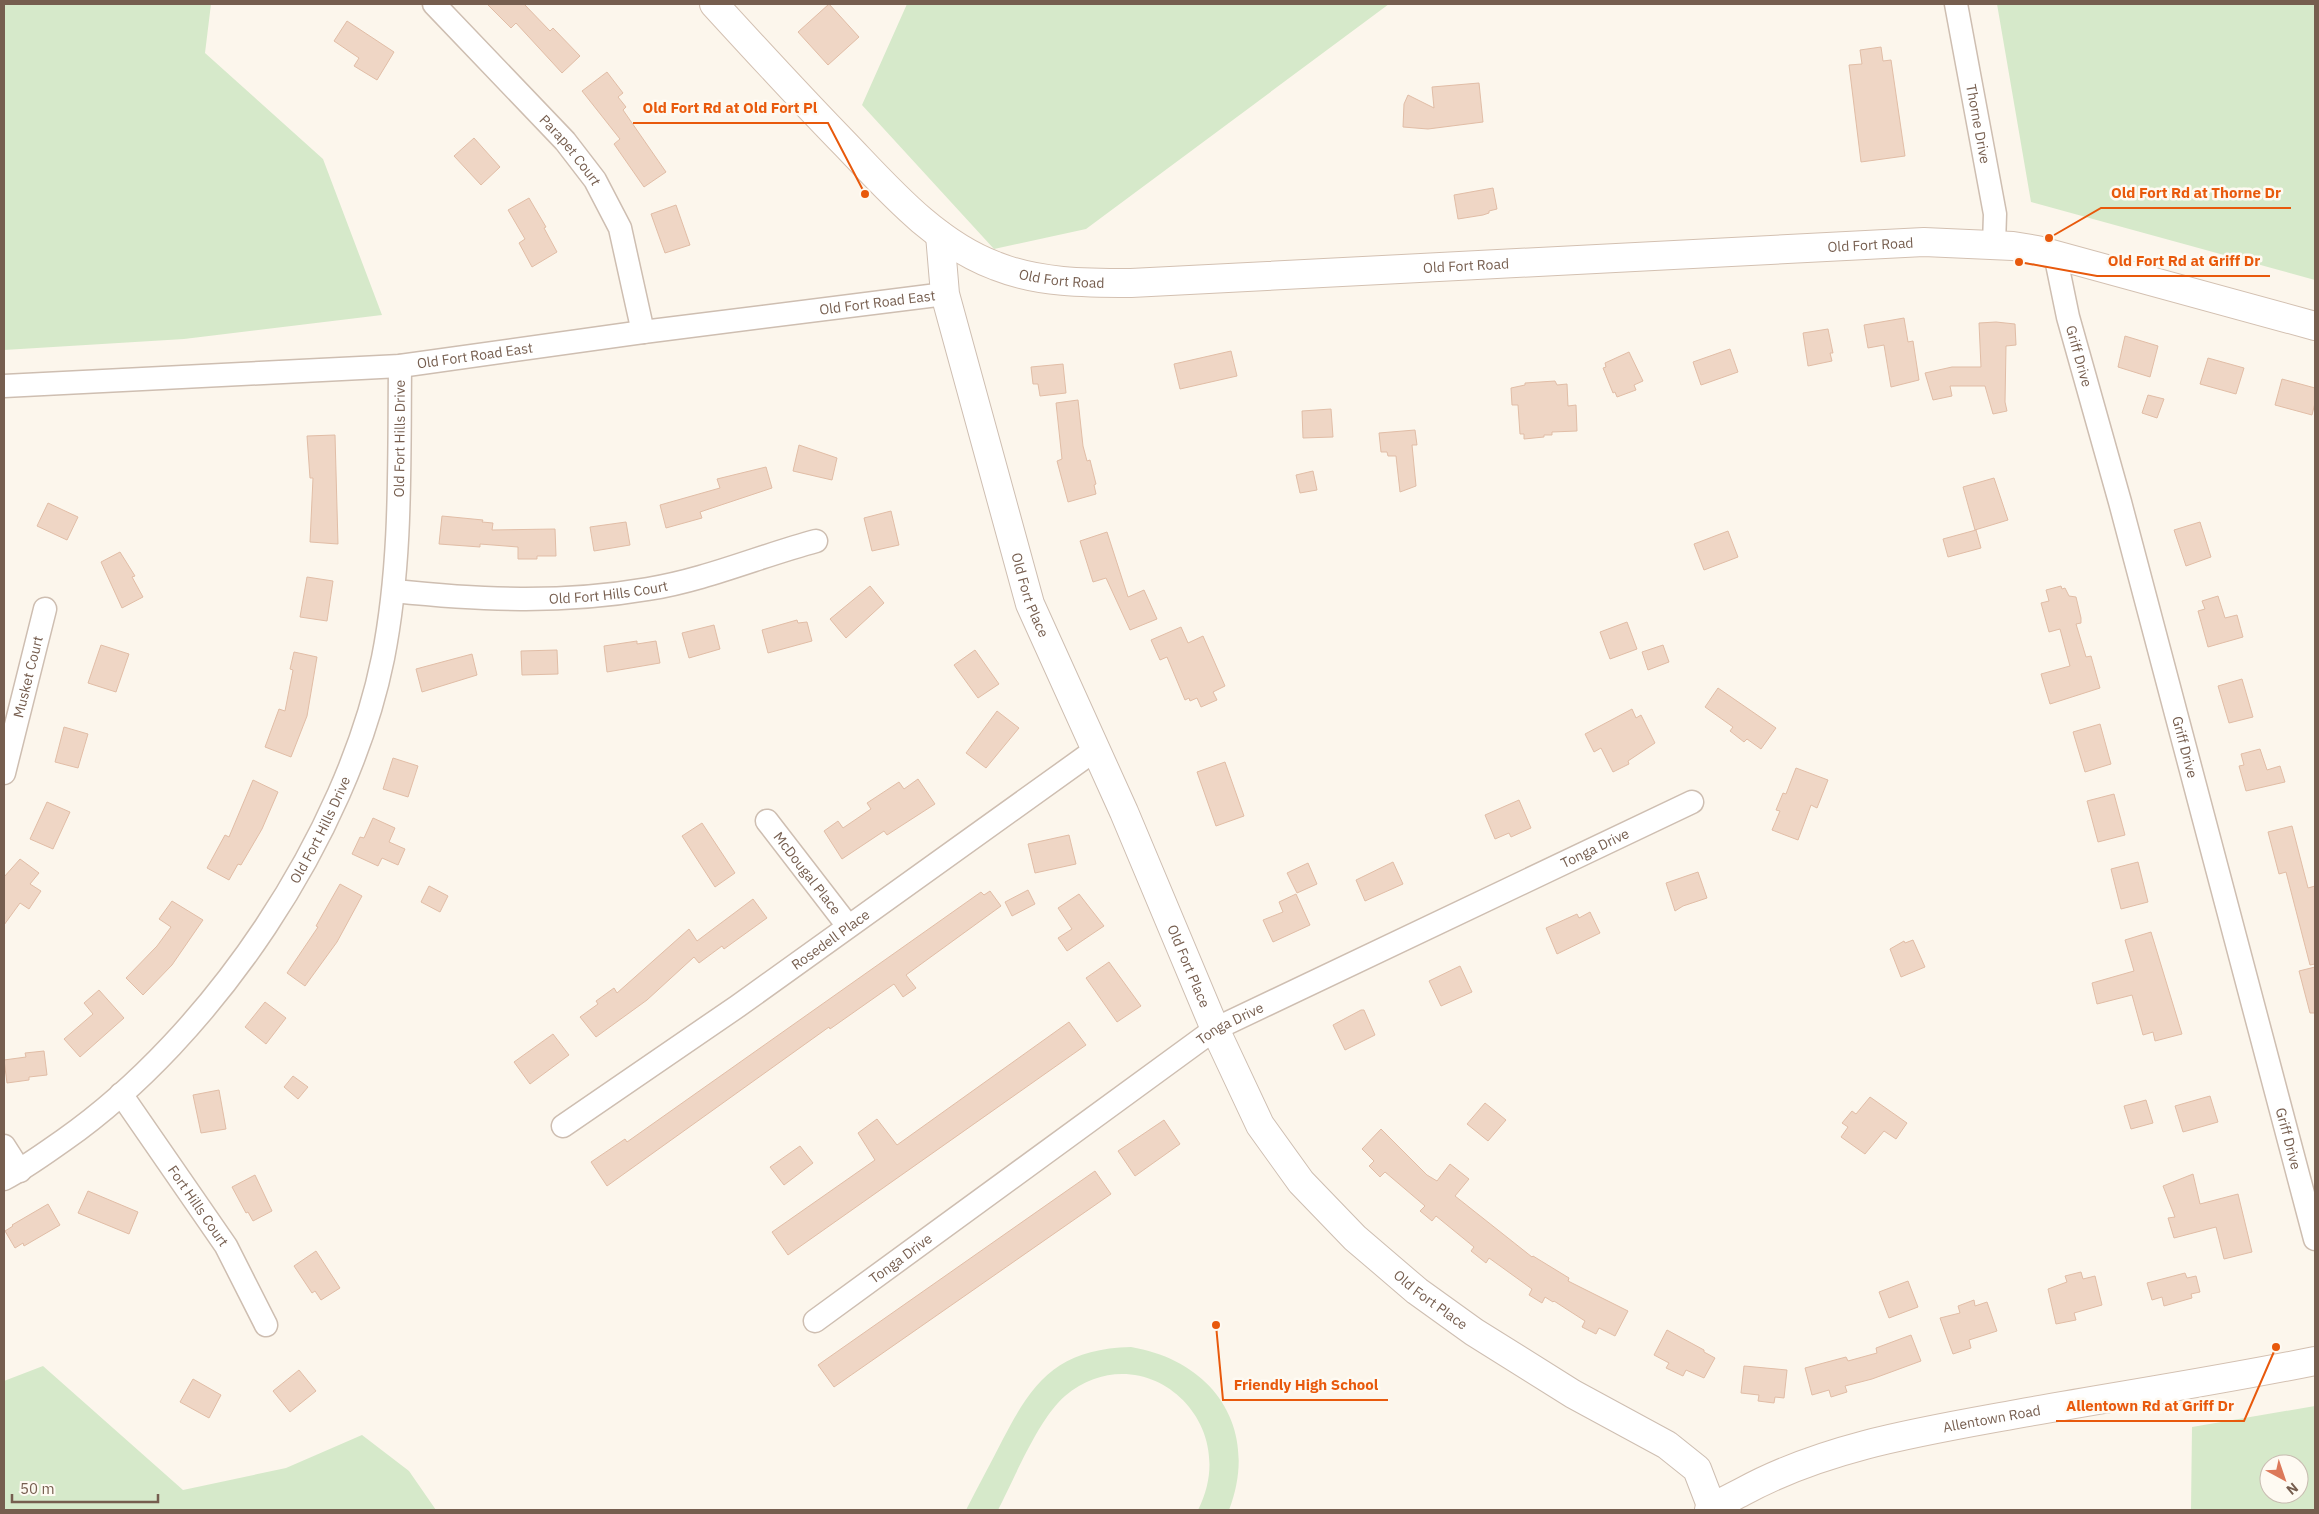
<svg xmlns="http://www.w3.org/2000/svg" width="2319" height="1514" font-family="'IBM Plex Sans',sans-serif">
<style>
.green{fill:#d6e9ca;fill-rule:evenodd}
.building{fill:#efd6c5;stroke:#e1bda6}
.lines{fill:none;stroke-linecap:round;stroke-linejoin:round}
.minor-casing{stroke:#cebeb1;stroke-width:25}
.tertiary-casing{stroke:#cebeb1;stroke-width:30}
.secondary-casing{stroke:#d3c0b1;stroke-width:30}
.minor{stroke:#fff;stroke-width:22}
.tertiary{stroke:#fff;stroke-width:28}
.secondary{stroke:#fff;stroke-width:28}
.labels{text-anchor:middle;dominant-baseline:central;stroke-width:5;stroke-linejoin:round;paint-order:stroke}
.street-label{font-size:14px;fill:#765e4f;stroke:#fefaf2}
.leader{fill:none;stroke:#e8590c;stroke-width:2}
.callout-dot{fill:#e8590c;stroke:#fefaf2;stroke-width:2}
.callout-label{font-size:15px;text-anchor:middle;font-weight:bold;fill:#e8590c;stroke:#fefaf2;stroke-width:5;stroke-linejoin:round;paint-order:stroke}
</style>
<rect width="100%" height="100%" fill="#fcf6ec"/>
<path class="green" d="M 4,4 L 211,4 L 205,53 L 323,159 L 382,315 L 184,339 L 4,350 Z
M 907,4 L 1389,4 L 1086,229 L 994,249 L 862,105 Z
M 1997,4 L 2315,4 L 2315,280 L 2031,202 Z
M 1131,1347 C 1214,1361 1260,1429 1229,1510 L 1198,1510 C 1244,1420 1142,1332 1065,1396 C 1039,1418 1014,1479 998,1510 L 966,1510 C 978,1486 991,1463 1003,1439 C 1034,1379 1059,1349 1131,1347 Z
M 43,1366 L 183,1490 L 286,1468 L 362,1435 L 409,1471 L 436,1510 L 4,1510 L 4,1381 Z
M 2315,1406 L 2315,1510 L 2191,1510 L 2192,1427 ZM 2269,1464 L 2299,1464 L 2299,1494 L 2269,1494 Z"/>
<path class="building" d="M 487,4 L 524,4 L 550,31 L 553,28 L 580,56 L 562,73 L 516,23 L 511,28 Z
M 829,4 L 859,37 L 828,65 L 798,32 Z
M 347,21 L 394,52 L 377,80 L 354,66 L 359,58 L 334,41 Z
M 1881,47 L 1883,61 L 1891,60 L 1905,156 L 1861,162 L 1849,65 L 1862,64 L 1860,50 Z
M 607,72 L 623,93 L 618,97 L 626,107 L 623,110 L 666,172 L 644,187 L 614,144 L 620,139 L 582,91 Z
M 1479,83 L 1483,122 L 1428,129 L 1403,127 L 1404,104 L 1408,95 L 1434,108 L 1432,87 Z
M 474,138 L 500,167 L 481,185 L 454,156 Z
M 1493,188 L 1497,209 L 1489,211 L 1489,213 L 1483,215 L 1458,219 L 1454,195 Z
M 529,198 L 546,227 L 544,228 L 557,252 L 532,267 L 519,243 L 525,239 L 508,210 Z
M 676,205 L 690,245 L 665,253 L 651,214 Z
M 1904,318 L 1908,342 L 1913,341 L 1919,380 L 1891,387 L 1884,345 L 1868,348 L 1864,325 Z
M 1996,322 L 2015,324 L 2016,345 L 2006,346 L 2005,402 L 2007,411 L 1993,414 L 1985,386 L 1950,386 L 1952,396 L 1933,400 L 1925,373 L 1952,367 L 1981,367 L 1979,323 Z
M 1828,329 L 1833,353 L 1830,353 L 1832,361 L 1808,366 L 1803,333 Z
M 2125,336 L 2158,346 L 2150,377 L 2118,367 Z
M 1730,349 L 1738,372 L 1701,385 L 1693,362 Z
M 1231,351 L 1237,376 L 1180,389 L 1174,364 Z
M 1629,352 L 1643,381 L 1634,385 L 1636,390 L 1617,397 L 1615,392 L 1613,393 L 1603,368 L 1606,367 L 1605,363 Z
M 2208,358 L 2244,368 L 2236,394 L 2200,384 Z
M 1063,364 L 1066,393 L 1040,396 L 1038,384 L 1033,384 L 1031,367 Z
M 2282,379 L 2315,388 L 2315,403 L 2312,415 L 2275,405 Z
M 1555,381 L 1557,385 L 1567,384 L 1568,406 L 1576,405 L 1577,431 L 1552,432 L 1552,435 L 1544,435 L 1544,437 L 1524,439 L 1524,434 L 1520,434 L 1518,405 L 1512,405 L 1511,388 L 1525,385 L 1525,383 Z
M 2148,395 L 2164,399 L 2157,418 L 2142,413 Z
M 1078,400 L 1083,446 L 1087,461 L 1090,460 L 1096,484 L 1094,485 L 1096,494 L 1068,502 L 1057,461 L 1062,459 L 1056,403 Z
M 1331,409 L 1333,437 L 1303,438 L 1302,411 Z
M 1415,430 L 1417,445 L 1412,445 L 1416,486 L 1400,492 L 1396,456 L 1388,456 L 1387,452 L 1381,452 L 1379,433 Z
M 335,435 L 338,544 L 310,542 L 313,478 L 310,478 L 307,436 Z
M 799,445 L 837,458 L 832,480 L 793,471 Z
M 766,467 L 772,488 L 700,512 L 702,518 L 666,528 L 660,505 L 720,488 L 717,479 Z
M 1313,471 L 1317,490 L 1300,493 L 1296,475 Z
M 1994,478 L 2008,520 L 1975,530 L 1963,487 Z
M 48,503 L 78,517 L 67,540 L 37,526 Z
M 891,511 L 899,545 L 872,551 L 864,518 Z
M 442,516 L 483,520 L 482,522 L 493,523 L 492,530 L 555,529 L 556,556 L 537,556 L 537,559 L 518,559 L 518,547 L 480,544 L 480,547 L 439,544 Z
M 626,522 L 630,545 L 594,551 L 590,527 Z
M 2200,522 L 2211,557 L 2186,566 L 2174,530 Z
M 1976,530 L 1981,548 L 1948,557 L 1943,539 Z
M 1728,531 L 1738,557 L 1704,570 L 1694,544 Z
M 1107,532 L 1128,597 L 1144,590 L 1157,619 L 1130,630 L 1106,578 L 1093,582 L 1080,541 Z
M 120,552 L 135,576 L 132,577 L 143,597 L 122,608 L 101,562 Z
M 307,577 L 333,581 L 327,621 L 300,617 Z
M 870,586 L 884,603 L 846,638 L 830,619 Z
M 2061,586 L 2062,589 L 2065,588 L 2069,596 L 2076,597 L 2081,618 L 2081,623 L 2076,624 L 2086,657 L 2091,656 L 2100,688 L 2050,704 L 2041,674 L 2070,666 L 2060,629 L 2049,632 L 2041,603 L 2049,601 L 2046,590 Z
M 2218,596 L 2225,618 L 2237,615 L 2243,637 L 2208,647 L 2198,611 L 2205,609 L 2202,601 Z
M 797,620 L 798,623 L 807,622 L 812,641 L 768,653 L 762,630 Z
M 1627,622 L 1637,649 L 1610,659 L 1600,632 Z
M 714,625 L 720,649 L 689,658 L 682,633 Z
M 1181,627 L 1188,643 L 1203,636 L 1225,686 L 1213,692 L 1217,700 L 1201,707 L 1197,698 L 1190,701 L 1189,698 L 1185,700 L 1167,657 L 1160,660 L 1151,640 Z
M 637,641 L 637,644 L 656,641 L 660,663 L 607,672 L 604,646 Z
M 101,645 L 129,654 L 116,692 L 88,683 Z
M 1663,645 L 1669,662 L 1648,670 L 1642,652 Z
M 557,650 L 558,674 L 522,675 L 521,651 Z
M 975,650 L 999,684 L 978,698 L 954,665 Z
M 294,652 L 317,657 L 307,716 L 291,757 L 265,747 L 279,709 L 285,711 L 293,670 L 290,669 Z
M 472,654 L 477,675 L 422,692 L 416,669 Z
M 2242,679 L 2253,717 L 2229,723 L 2218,686 Z
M 1718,688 L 1776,728 L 1761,749 L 1747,739 L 1744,742 L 1730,731 L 1733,727 L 1705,707 Z
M 1632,709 L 1636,718 L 1641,715 L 1655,743 L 1628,761 L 1629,764 L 1613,772 L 1601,748 L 1594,752 L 1585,734 Z
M 997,711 L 1019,728 L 986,768 L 966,753 Z
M 2100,724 L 2111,764 L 2085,772 L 2073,732 Z
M 64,727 L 88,734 L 78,768 L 55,762 Z
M 2260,749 L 2267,770 L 2280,766 L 2285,782 L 2246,791 L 2239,766 L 2244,765 L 2241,754 Z
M 393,758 L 418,766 L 408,797 L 383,789 Z
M 1225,762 L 1244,816 L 1216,826 L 1197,772 Z
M 1796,768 L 1828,780 L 1817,808 L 1811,805 L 1798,840 L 1772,830 L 1780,811 L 1776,810 L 1783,793 L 1786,794 Z
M 918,779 L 935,804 L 887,835 L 884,831 L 842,859 L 824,831 L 838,821 L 843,828 L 871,809 L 867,803 L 899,782 L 904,789 Z
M 253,780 L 278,792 L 262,829 L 241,865 L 238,864 L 229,880 L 207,868 L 225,835 L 229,837 Z
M 2114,794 L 2125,835 L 2098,842 L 2087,801 Z
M 1519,800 L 1531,828 L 1511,837 L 1509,833 L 1495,839 L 1485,815 Z
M 47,802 L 70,812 L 53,849 L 30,839 Z
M 373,818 L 395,828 L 389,842 L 405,849 L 398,865 L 382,858 L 378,866 L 352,854 L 360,837 L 364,838 Z
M 702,823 L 735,873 L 715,887 L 682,836 Z
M 2292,826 L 2308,888 L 2315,886 L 2315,964 L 2310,965 L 2286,872 L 2279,874 L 2268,832 Z
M 1069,835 L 1076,864 L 1035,873 L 1028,844 Z
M 20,859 L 39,873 L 30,884 L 41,891 L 29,909 L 20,903 L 4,925 L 4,877 Z
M 1393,862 L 1403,884 L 1365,901 L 1356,880 Z
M 2138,862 L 2148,902 L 2121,909 L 2111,869 Z
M 1308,863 L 1317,884 L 1297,893 L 1287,873 Z
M 1698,872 L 1707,898 L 1683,906 L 1675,911 L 1666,883 Z
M 340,884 L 362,896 L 337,942 L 305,986 L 287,973 L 318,927 L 316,926 Z
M 429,886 L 448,896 L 440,912 L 421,902 Z
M 1028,890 L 1035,904 L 1012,916 L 1005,902 Z
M 990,891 L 1001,906 L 906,975 L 916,988 L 903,997 L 894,984 L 830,1029 L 829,1027 L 607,1186 L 591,1162 L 625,1139 L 627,1142 L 981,892 L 984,895 Z
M 1079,894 L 1104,926 L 1067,951 L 1058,938 L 1072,929 L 1058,908 Z
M 1296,894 L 1310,925 L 1273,942 L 1263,920 L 1283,912 L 1279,902 Z
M 753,899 L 767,918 L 724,949 L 722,946 L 699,963 L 694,957 L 647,1000 L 596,1037 L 580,1017 L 598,1004 L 596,1001 L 614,988 L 617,993 L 689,929 L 697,941 Z
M 172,901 L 203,920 L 172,965 L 143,995 L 126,978 L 157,946 L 171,927 L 159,919 Z
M 1590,912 L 1600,933 L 1557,954 L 1546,928 L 1577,914 L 1579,918 Z
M 2151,932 L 2182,1034 L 2155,1041 L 2153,1032 L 2143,1035 L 2132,995 L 2097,1004 L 2092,983 L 2134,971 L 2125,940 Z
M 1913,940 L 1925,967 L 1901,977 L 1890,949 L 1904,941 L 1905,943 Z
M 1109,962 L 1141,1006 L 1117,1022 L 1086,978 Z
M 1460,966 L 1472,992 L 1441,1006 L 1429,981 Z
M 2315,967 L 2315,1013 L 2310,1013 L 2299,971 Z
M 99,990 L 124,1018 L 80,1057 L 64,1039 L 93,1014 L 84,1003 Z
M 265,1002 L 286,1018 L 266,1044 L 245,1027 Z
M 1361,1010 L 1364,1010 L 1375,1035 L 1345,1050 L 1333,1025 Z
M 1069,1022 L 1086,1045 L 788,1255 L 772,1232 L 875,1160 L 858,1133 L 877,1119 L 897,1145 Z
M 553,1034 L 569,1055 L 530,1084 L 514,1062 Z
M 44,1051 L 47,1075 L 29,1077 L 29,1080 L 7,1083 L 4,1060 L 26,1057 L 25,1053 Z
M 293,1076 L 308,1087 L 298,1099 L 284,1087 Z
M 219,1090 L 226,1129 L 201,1133 L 193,1095 Z
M 2210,1096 L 2218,1122 L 2183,1132 L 2175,1106 Z
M 1870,1097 L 1907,1123 L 1896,1139 L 1884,1131 L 1865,1154 L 1841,1137 L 1848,1127 L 1842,1123 L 1852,1111 L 1856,1114 Z
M 2146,1100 L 2153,1123 L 2131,1129 L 2124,1106 Z
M 1485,1103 L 1506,1120 L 1488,1141 L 1467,1124 Z
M 1164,1120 L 1180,1144 L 1135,1176 L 1118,1151 Z
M 1381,1129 L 1427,1175 L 1437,1181 L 1450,1164 L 1469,1179 L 1455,1196 L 1532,1257 L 1533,1256 L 1569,1278 L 1568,1281 L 1628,1311 L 1615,1336 L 1599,1328 L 1596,1334 L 1582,1327 L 1585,1321 L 1554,1301 L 1553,1302 L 1545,1297 L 1542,1303 L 1529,1295 L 1532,1289 L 1489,1258 L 1486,1263 L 1471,1251 L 1474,1247 L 1436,1216 L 1432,1221 L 1420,1211 L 1425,1206 L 1385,1172 L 1380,1177 L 1369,1166 L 1374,1161 L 1362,1149 Z
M 800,1146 L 813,1163 L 784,1185 L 770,1167 Z
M 1095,1171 L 1111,1194 L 834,1387 L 818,1365 Z
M 2193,1174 L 2200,1204 L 2238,1194 L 2252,1252 L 2224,1259 L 2216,1227 L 2174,1238 L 2168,1218 L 2175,1217 L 2163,1186 Z
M 255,1175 L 272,1211 L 253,1221 L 248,1212 L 246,1213 L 232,1187 Z
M 88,1191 L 138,1212 L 129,1234 L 78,1213 Z
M 48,1204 L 60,1225 L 24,1246 L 23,1243 L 15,1248 L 5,1231 L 13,1226 L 12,1225 Z
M 316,1251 L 340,1288 L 321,1300 L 315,1291 L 312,1293 L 294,1266 Z
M 2081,1272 L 2083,1279 L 2095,1276 L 2102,1305 L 2074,1313 L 2076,1320 L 2056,1324 L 2048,1289 L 2067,1282 L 2065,1276 Z
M 2185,1273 L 2187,1278 L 2196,1276 L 2200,1292 L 2191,1294 L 2192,1298 L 2164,1306 L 2162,1297 L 2152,1300 L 2147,1283 Z
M 1908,1281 L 1918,1307 L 1889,1318 L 1879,1292 Z
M 1974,1300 L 1975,1306 L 1987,1302 L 1997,1331 L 1969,1340 L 1971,1348 L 1953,1354 L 1940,1318 L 1960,1313 L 1958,1306 Z
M 1667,1330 L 1704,1350 L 1704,1352 L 1715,1358 L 1704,1378 L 1686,1370 L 1683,1376 L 1666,1368 L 1669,1363 L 1654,1355 Z
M 1911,1335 L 1921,1361 L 1872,1379 L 1845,1386 L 1847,1392 L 1831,1397 L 1829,1390 L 1812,1395 L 1805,1368 L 1846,1357 L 1848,1361 L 1877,1353 L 1876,1348 Z
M 1744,1366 L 1787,1370 L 1784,1398 L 1775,1397 L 1774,1403 L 1758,1401 L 1759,1395 L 1741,1393 Z
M 299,1370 L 316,1391 L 290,1412 L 273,1391 Z
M 193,1379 L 221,1395 L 209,1418 L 180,1402 Z"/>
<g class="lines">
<g class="minor-casing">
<g id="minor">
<path id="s1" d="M 434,4 L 565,141 L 595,180 L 620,228 L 643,332"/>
<path id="s2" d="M 1956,4 L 1995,214 L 1994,245"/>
<path id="s3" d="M 2055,254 L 2068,317 L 2120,502 L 2315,1239"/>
<path id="s4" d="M 4,386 L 400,366 L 643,332 L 945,294"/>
<path id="s5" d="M 394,591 C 481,600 560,604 648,589 C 705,580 760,556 816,541"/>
<path id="s6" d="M 4,773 L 45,609"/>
<path id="s7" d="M 767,821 L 848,926"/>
<path id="s8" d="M 121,1094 L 226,1246 L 266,1325"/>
<path id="s9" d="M 563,1126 L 738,1006 L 1095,750"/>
<path d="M 4,1146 L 20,1171"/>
<path id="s10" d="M 4,1179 C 25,1168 44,1154 64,1140 C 212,1036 347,836 383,658 C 402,562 399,463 400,366"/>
<path id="s11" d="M 815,1321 L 1215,1029 L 1692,802"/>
</g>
</g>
<g class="tertiary-casing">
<g id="tertiary">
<path id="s12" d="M 940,235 L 945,294 L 1030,604 L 1124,812 L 1215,1029 L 1260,1125 L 1301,1182 L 1355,1238 L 1417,1291 L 1474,1332 L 1573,1394 L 1667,1445 L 1697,1469 L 1712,1508"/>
</g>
</g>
<g class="secondary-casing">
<g id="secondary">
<path id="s13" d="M 714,4 C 757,51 801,99 846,145 C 889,190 936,244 996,266 C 1039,283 1085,283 1131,283 L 1924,242 L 2013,246 L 2037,250 L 2315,326"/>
<path id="s14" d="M 1709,1510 C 1719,1503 1731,1498 1742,1492 C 1826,1446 1924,1431 2017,1414 C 2117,1396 2217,1381 2315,1361"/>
</g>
</g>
<use href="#minor" class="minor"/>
<use href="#tertiary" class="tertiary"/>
<use href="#secondary" class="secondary"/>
</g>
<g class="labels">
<g class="street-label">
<text stroke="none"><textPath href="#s2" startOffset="122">Thorne Drive</textPath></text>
<text stroke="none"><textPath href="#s1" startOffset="200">Parapet Court</textPath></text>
<text stroke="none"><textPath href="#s13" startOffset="1265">Old Fort Road</textPath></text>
<text stroke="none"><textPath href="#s13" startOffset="860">Old Fort Road</textPath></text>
<text stroke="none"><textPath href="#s13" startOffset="455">Old Fort Road</textPath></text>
<text stroke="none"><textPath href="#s4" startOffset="878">Old Fort Road East</textPath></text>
<text stroke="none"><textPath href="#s4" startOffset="472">Old Fort Road East</textPath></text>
<text stroke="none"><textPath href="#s3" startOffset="105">Griff Drive</textPath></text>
<text stroke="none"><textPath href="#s10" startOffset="882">Old Fort Hills Drive</textPath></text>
<text stroke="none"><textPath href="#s5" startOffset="215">Old Fort Hills Court</textPath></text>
<text stroke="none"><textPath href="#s12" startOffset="372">Old Fort Place</textPath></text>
<text stroke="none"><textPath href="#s6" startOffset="99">Musket Court</textPath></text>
<text stroke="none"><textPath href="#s3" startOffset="510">Griff Drive</textPath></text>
<text stroke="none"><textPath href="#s10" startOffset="478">Old Fort Hills Drive</textPath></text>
<text stroke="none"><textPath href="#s11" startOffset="916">Tonga Drive</textPath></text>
<text stroke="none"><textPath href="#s7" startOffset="66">McDougal Place</textPath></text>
<text stroke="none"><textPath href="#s9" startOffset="326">Rosedell Place</textPath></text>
<text stroke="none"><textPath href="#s12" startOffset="776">Old Fort Place</textPath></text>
<text stroke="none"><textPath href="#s11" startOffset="511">Tonga Drive</textPath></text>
<text stroke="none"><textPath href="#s3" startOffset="915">Griff Drive</textPath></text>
<text stroke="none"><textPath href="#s8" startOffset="136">Fort Hills Court</textPath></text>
<text stroke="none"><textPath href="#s11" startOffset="106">Tonga Drive</textPath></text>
<text stroke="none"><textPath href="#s12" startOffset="1196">Old Fort Place</textPath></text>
<text stroke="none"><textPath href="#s14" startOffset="299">Allentown Road</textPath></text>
</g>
</g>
<path class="leader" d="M865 194L828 123H633M2049 238L2101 208H2291M2019 262L2097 276H2270M1216 1325L1223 1400H1388M2276 1347L2244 1421H2056"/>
<g class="callout-dot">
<circle cx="865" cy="194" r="5"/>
<circle cx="2049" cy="238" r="5"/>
<circle cx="2019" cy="262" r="5"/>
<circle cx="1216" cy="1325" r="5"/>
<circle cx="2276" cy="1347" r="5"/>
</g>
<g class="callout-label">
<text x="730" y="113">Old Fort Rd at Old Fort Pl</text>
<text x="2196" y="198">Old Fort Rd at Thorne Dr</text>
<text x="2184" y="266">Old Fort Rd at Griff Dr</text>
<text x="1306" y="1390">Friendly High School</text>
<text x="2150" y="1411">Allentown Rd at Griff Dr</text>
</g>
<rect width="2319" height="1514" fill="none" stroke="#765e4f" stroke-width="10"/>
<g transform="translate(2284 1479) rotate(140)"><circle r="24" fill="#fefaf2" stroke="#c8bcb1"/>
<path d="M0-4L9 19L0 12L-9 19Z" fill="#dc795a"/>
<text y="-8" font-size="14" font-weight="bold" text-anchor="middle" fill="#765e4f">N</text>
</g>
<path d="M12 1494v8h146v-8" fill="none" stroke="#765e4f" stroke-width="2.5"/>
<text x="20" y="1494" font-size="15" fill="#765e4f" stroke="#fefaf2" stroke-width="4" paint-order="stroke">50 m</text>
</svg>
